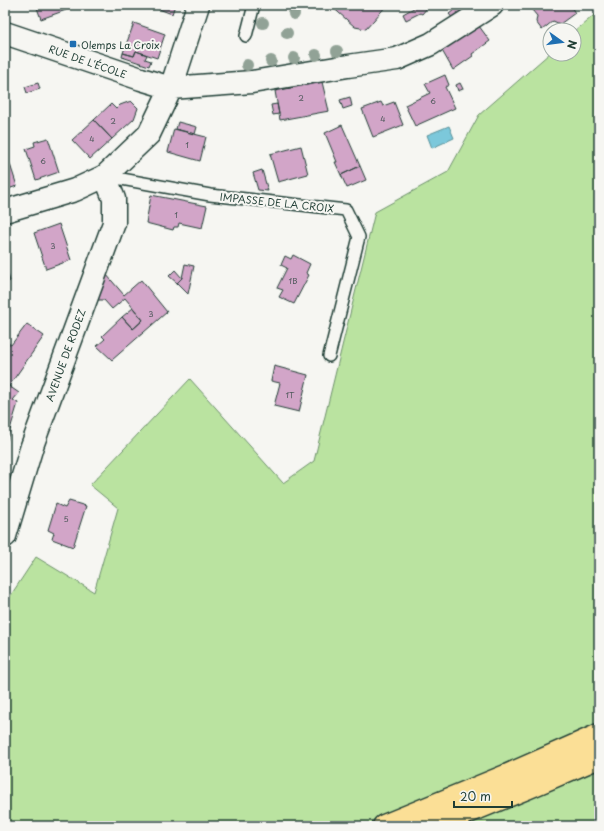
<svg xmlns="http://www.w3.org/2000/svg" width="604" height="831" font-family="'Playpen Sans',sans-serif">
<style>
.green{fill:#bae3a0;stroke:#6c906a}
.water{fill:#7cc8db;stroke:#579098}
.building{fill:#d2a5c8;stroke:#1f3d34}
.lines{fill:none;stroke-linecap:round;stroke-linejoin:round}
.service-casing{stroke:#1f3d34;stroke-width:14}
.minor-casing{stroke:#1f3d34;stroke-width:25}
.tertiary-casing{stroke:#1f3d34;stroke-width:25}
.trunk-casing{stroke:#1f3d34;stroke-width:25}
.service{stroke:#f6f6f2;stroke-width:11}
.minor{stroke:#f6f6f2;stroke-width:22}
.tertiary{stroke:#f6f6f2;stroke-width:22}
.trunk{stroke:#fbdf96;stroke-width:22}
.tree{fill:#91a296}
.poi-dot{fill:#1f6fb2;stroke:#f6f6f2;stroke-width:1.5}
.labels{text-anchor:middle;dominant-baseline:central;stroke-width:4;stroke-linejoin:round;paint-order:stroke}
.number-label{font-size:8px;fill:#4c5759}
.poi-label{font-size:10px;fill:#1f3d34;stroke:#f6f6f2;text-anchor:start}
.street-label{font-size:10px;fill:#1f3d34;stroke:#f6f6f2}
</style>
<rect width="100%" height="100%" fill="#f6f6f2"/>
<filter id="ink" filterUnits="userSpaceOnUse"><feTurbulence type="fractalNoise" baseFrequency=".025" numOctaves="2"/><feDisplacementMap in="SourceGraphic" scale="8" xChannelSelector="R" yChannelSelector="G"/><feConvolveMatrix kernelMatrix="1 2 1 2 8 2 1 2 1" color-interpolation-filters="sRGB"/></filter>
<g filter="url(#ink)">
<path class="green" d="M 599,11 L 599,826 L 5,826 L 5,604 L 36,557 L 94,592 L 118,508 L 90,485 L 190,379 L 283,483 L 314,461 L 375,212 L 448,172 L 479,115 L 550,53 L 574,54 L 574,32 Z"/>
<path class="water" d="M 449,126 L 454,138 L 432,148 L 427,135 Z"/>
<path class="building" d="M 36,5 L 65,5 L 66,10 L 41,19 Z
M 148,5 L 175,5 L 172,14 Z
M 330,5 L 387,5 L 366,29 L 355,27 Z
M 419,5 L 424,5 L 427,8 L 422,14 L 420,13 L 406,20 L 403,14 Z
M 450,5 L 473,5 L 454,20 L 449,14 L 454,10 Z
M 539,5 L 570,5 L 575,13 L 560,24 L 553,21 L 542,30 L 536,22 L 537,16 L 532,10 Z
M 476,22 L 490,41 L 472,54 L 473,56 L 453,70 L 440,47 Z
M 134,23 L 165,34 L 157,58 L 136,51 L 134,56 L 123,53 Z
M 136,51 L 147,55 L 145,59 L 151,61 L 149,66 L 122,57 L 123,53 L 134,56 Z
M 445,75 L 449,85 L 445,87 L 455,108 L 415,126 L 405,105 L 430,93 L 425,84 Z
M 322,82 L 329,111 L 280,120 L 275,91 Z
M 38,83 L 40,89 L 27,93 L 25,87 Z
M 460,83 L 463,89 L 458,91 L 456,85 Z
M 350,97 L 352,106 L 343,109 L 340,100 Z
M 131,101 L 138,108 L 134,119 L 112,139 L 94,120 L 111,104 L 116,109 L 120,105 Z
M 381,102 L 383,106 L 394,102 L 403,125 L 373,137 L 362,109 Z
M 277,104 L 279,114 L 273,115 L 271,105 Z
M 94,120 L 112,139 L 90,159 L 72,140 Z
M 178,122 L 197,127 L 195,134 L 176,129 Z
M 342,125 L 360,166 L 341,175 L 335,162 L 337,162 L 325,133 Z
M 174,129 L 206,137 L 200,161 L 168,152 Z
M 48,138 L 59,172 L 36,180 L 26,149 L 35,146 L 34,142 Z
M 301,146 L 308,174 L 278,182 L 270,154 Z
M 5,155 L 7,155 L 17,186 L 5,190 Z
M 360,166 L 366,180 L 347,188 L 341,175 Z
M 262,170 L 268,191 L 258,190 L 253,173 Z
M 151,195 L 207,206 L 202,228 L 179,223 L 178,227 L 174,227 L 173,230 L 146,223 Z
M 59,224 L 71,260 L 46,269 L 34,233 Z
M 293,255 L 310,264 L 306,273 L 309,275 L 294,304 L 279,297 L 283,290 L 277,288 L 287,268 L 281,265 L 285,256 L 291,259 Z
M 185,264 L 194,266 L 188,294 L 177,283 L 182,278 Z
M 5,265 L 10,281 L 5,283 Z
M 175,270 L 182,278 L 177,283 L 169,276 Z
M 106,274 L 124,295 L 141,280 L 167,312 L 112,360 L 97,346 L 105,339 L 102,336 L 122,317 L 133,329 L 143,320 L 125,298 L 112,309 L 104,300 L 95,300 Z
M 133,308 L 143,320 L 133,329 L 122,317 Z
M 27,324 L 44,336 L 9,386 L 5,383 L 5,341 L 11,345 Z
M 274,366 L 308,375 L 299,412 L 274,406 L 280,383 L 271,381 Z
M 9,386 L 19,393 L 13,400 L 18,403 L 5,446 L 5,391 Z
M 69,501 L 86,506 L 73,547 L 52,539 L 54,533 L 48,530 L 56,504 L 65,508 Z"/>
<g class="lines">
<g class="service-casing">
<path id="service" d="M 246,36 L 254,5
M 105,176 L 210,195 L 346,210 L 359,237 L 329,356"/>
</g>
<g class="minor-casing">
<path id="minor" d="M 5,33 L 141,79 L 171,88 L 252,82 L 348,66 L 397,59 L 431,44 L 492,5
M 105,176 L 149,134 L 171,88 L 198,5"/>
</g>
<g class="tertiary-casing">
<path id="tertiary" d="M 5,211 L 75,190 L 105,176 L 114,199 L 114,223 L 32,446 L 5,536"/>
</g>
<g class="trunk-casing">
<path id="trunk" d="M 384,826 L 506,776 L 599,735
M 434,826 L 529,787 L 599,757"/>
</g>
<use href="#service" class="service"/>
<use href="#minor" class="minor"/>
<use href="#tertiary" class="tertiary"/>
<use href="#trunk" class="trunk"/>
</g>
<g class="tree">
<circle cx="294" cy="14" r="6"/>
<circle cx="263" cy="23" r="6"/>
<circle cx="287" cy="33" r="6"/>
<circle cx="337" cy="51" r="6"/>
<circle cx="316" cy="55" r="6"/>
<circle cx="294" cy="58" r="6"/>
<circle cx="271" cy="61" r="6"/>
<circle cx="247" cy="65" r="6"/>
</g>
</g>
<rect class="poi-dot" x="69" y="40" width="8" height="8" rx="2"/>
<g class="labels">
<g class="number-label">
<text x="301" y="98">2</text>
<text x="433" y="101">6</text>
<text x="383" y="119">4</text>
<text x="113" y="121">2</text>
<text x="92" y="139">4</text>
<text x="187" y="145">1</text>
<text x="43" y="161">6</text>
<text x="176" y="215">1</text>
<text x="53" y="246">3</text>
<text x="293" y="281">1B</text>
<text x="151" y="314">3</text>
<text x="290" y="395">1T</text>
<text x="66" y="519">5</text>
</g>
<g class="poi-label">
<text x="81" y="44">Olemps La Croix</text>
</g>
<g class="street-label">
<text transform="translate(88 61) rotate(19)">RUE DE L'ÉCOLE</text>
<text transform="translate(277 202) rotate(6)">IMPASSE DE LA CROIX</text>
<text transform="translate(65 355) rotate(-70)">AVENUE DE RODEZ</text>
</g>
</g>
<rect width="604" height="831" fill="none" stroke="#f6f6f2" stroke-width="20"/>
<rect x="10" y="10" width="584" height="811" fill="none" stroke="#1f3d34" stroke-width="1.5" filter="url(#ink)"/>
<g transform="translate(562 42) rotate(104)"><circle r="19" fill="#f6f6f2" stroke="#a0aca6"/>
<path d="M0-3L7 15L0 10L-7 15Z" fill="#1f6fb2"/>
<text y="-6" font-size="11" font-weight="bold" text-anchor="middle" fill="#1f3d34">N</text>
</g>
<path d="M454 801v6h58v-6" fill="none" stroke="#1f3d34" stroke-width="2"/>
<text x="460" y="801" font-size="12" fill="#1f3d34" stroke="#f6f6f2" stroke-width="3" paint-order="stroke">20 m</text>
</svg>
